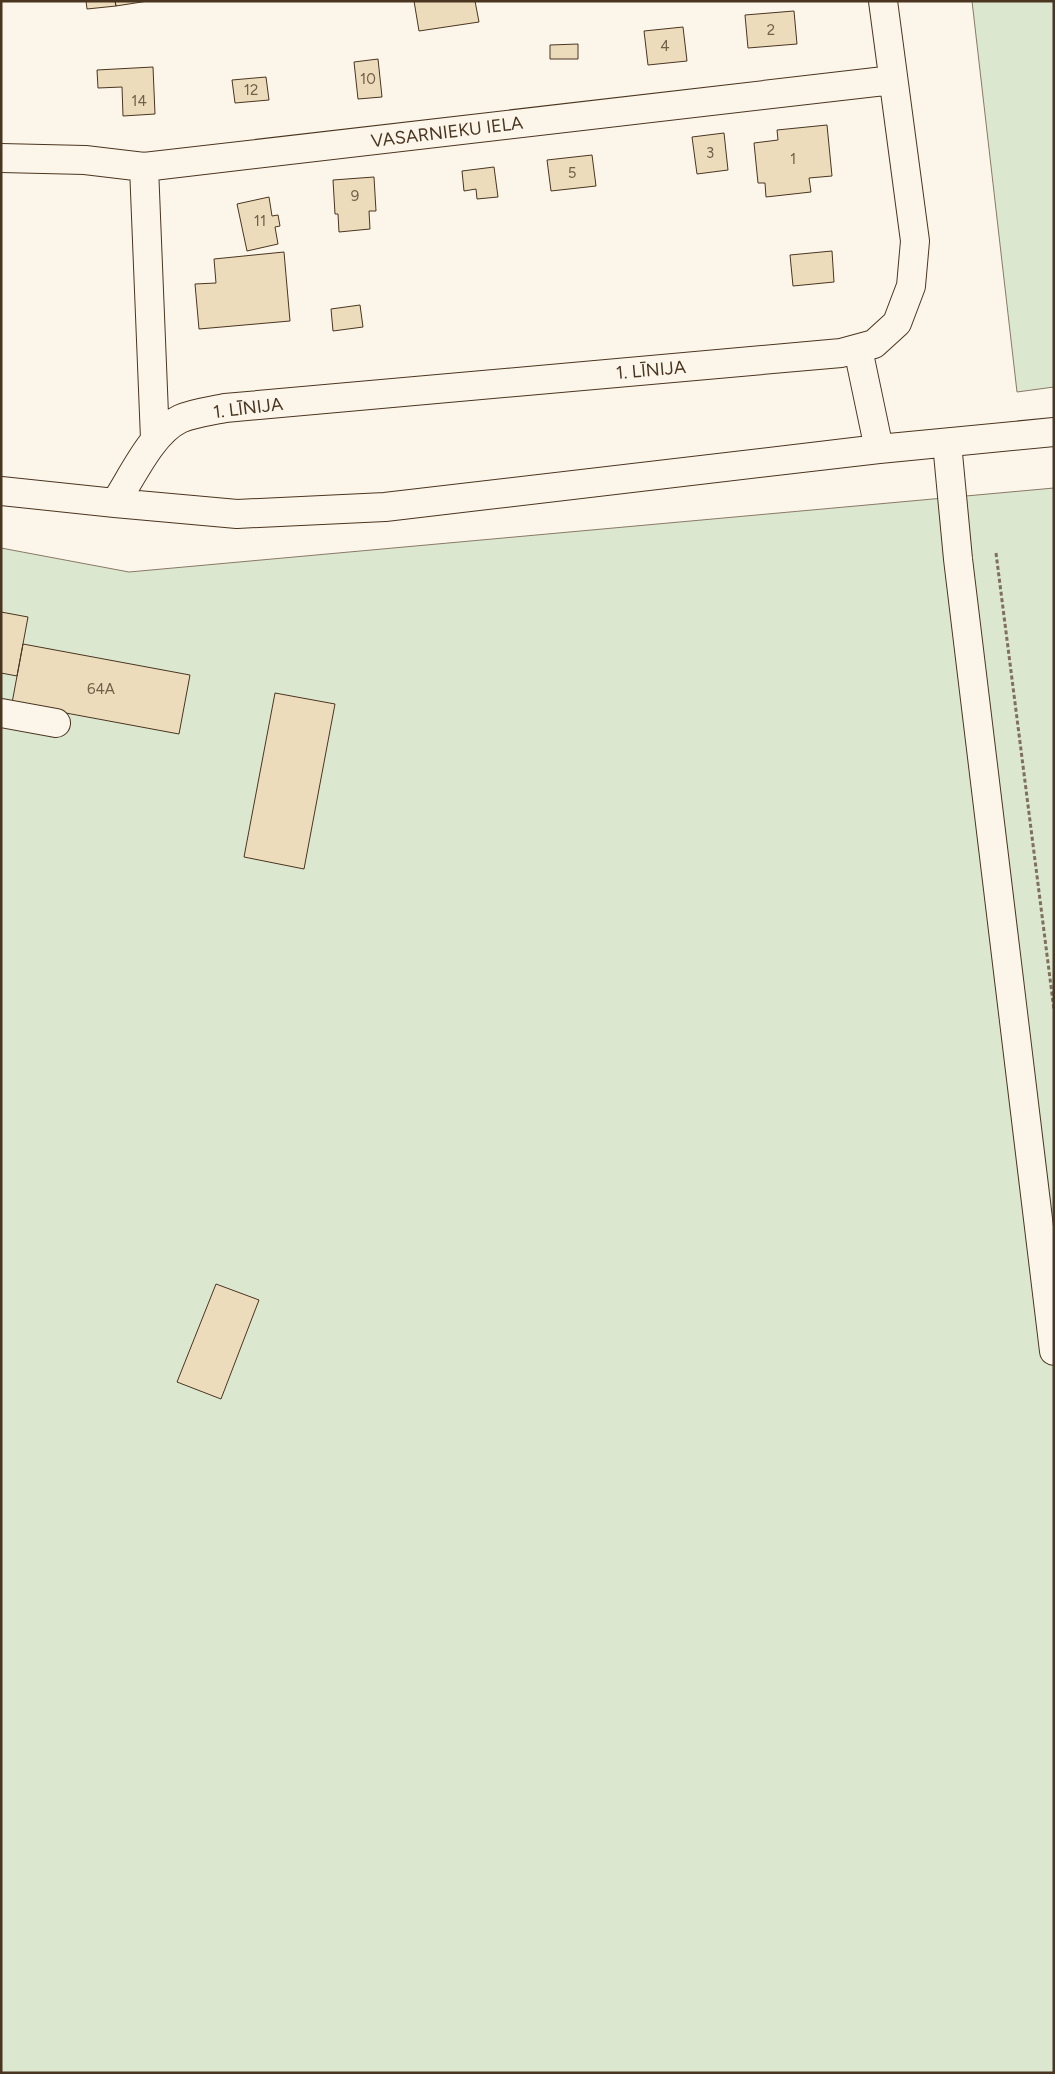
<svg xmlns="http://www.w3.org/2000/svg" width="1055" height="2074" font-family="Figtree,sans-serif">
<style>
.green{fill:#dce7d0;stroke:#887966}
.building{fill:#ecdcbc;stroke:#4a3520}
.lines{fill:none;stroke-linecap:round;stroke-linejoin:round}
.minor-casing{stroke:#4a3520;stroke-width:30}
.path{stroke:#7f6f5c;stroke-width:3;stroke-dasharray:4 2.5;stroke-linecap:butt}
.minor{stroke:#fbf6e9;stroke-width:28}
.labels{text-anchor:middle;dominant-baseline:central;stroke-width:4;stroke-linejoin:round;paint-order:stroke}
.number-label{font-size:15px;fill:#725f47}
.street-label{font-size:18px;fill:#4a3520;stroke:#fbf6e9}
</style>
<rect width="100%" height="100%" fill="#fbf6e9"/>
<path class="green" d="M 972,1 L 1054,1 L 1054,387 L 1017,392 Z
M 1054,488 L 1054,2073 L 1,2073 L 1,548 L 129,572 Z"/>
<path class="building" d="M 86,1 L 115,1 L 116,6 L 87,9 Z
M 115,1 L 148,1 L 116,6 Z
M 414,1 L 475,1 L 479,22 L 419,31 Z
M 794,11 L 797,44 L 748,48 L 745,15 Z
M 683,27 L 687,61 L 648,65 L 644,31 Z
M 578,44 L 578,59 L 550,59 L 550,45 Z
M 378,59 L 382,97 L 358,99 L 354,62 Z
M 153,67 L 155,114 L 123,116 L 122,87 L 98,88 L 97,70 Z
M 266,77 L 269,100 L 235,103 L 232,80 Z
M 827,125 L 832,176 L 809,178 L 811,192 L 766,197 L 765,183 L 758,183 L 754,143 L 778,140 L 777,130 Z
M 724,133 L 728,170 L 697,174 L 692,137 Z
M 592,155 L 596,186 L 551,191 L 547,160 Z
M 494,167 L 498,197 L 477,199 L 476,189 L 464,191 L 462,171 Z
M 374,177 L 376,211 L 369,211 L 370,229 L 339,232 L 338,214 L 335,214 L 333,180 Z
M 269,197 L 272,216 L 278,215 L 280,226 L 275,227 L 278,244 L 247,251 L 237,204 Z
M 832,251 L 834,282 L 793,286 L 790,255 Z
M 284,252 L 290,321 L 199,329 L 195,284 L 216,283 L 214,259 Z
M 360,305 L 363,327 L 333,331 L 331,309 Z
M 1,612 L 28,617 L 17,676 L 1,673 Z
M 23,644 L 190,675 L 179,734 L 12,703 Z
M 275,693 L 335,704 L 304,869 L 244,857 Z
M 216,1284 L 259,1300 L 221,1399 L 177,1382 Z"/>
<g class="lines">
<g class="minor-casing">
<path id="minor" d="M 1,158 L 85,160 L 144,167 L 893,80
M 144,167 L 155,439
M 858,349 L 879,449
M 947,443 L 958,559 L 1054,1351
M 1,491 L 115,503 L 237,514 L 385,507 L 879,449 L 1054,432
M 115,503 C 132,477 152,432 180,419 C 193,413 211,411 225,408 L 841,353 L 874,344 L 897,323 L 911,286 L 915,241 L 883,1
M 1,713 L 56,723"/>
</g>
<path class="path" d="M 996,553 L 1054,1010"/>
<use href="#minor" class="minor"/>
</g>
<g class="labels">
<g class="number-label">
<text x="771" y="30">2</text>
<text x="665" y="46">4</text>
<text x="368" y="79">10</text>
<text x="251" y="90">12</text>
<text x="139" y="101">14</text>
<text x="710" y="153">3</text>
<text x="793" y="159">1</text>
<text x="572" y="173">5</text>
<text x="355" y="196">9</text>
<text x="260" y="221">11</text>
<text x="101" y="689">64A</text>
</g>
<g class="street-label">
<text transform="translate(447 132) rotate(-7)">VASARNIEKU IELA</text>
<text transform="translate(651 370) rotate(-5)">1. LĪNIJA</text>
<text transform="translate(248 408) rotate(-7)">1. LĪNIJA</text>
</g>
</g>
<rect width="1055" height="2074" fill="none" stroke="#4a3520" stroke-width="5"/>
</svg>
